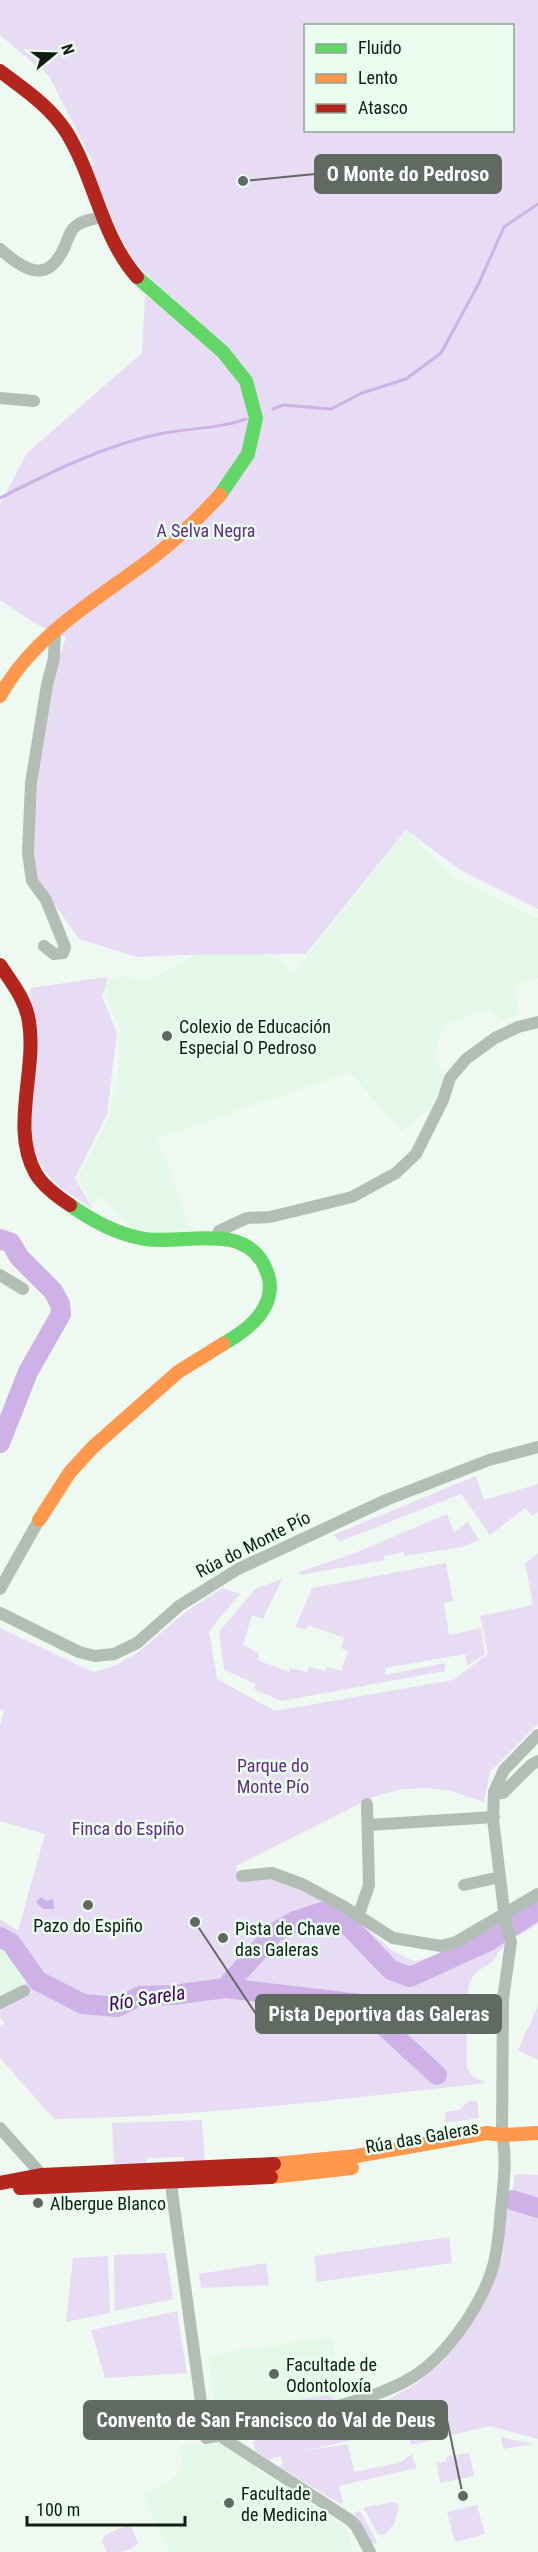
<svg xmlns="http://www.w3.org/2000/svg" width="538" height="2552" font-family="'Roboto Condensed',sans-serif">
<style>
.built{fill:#e3f8e9}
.green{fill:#e7dcf3;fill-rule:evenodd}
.water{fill:#ceb1e6}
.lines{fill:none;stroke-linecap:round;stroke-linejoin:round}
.stream{stroke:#ceb1e6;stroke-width:3}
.river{stroke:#ceb1e6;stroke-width:20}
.street{stroke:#b2bdb5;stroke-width:12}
.fast{stroke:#63d668;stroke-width:14}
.slow{stroke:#ff974d;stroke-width:14}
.jam{stroke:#b3261e;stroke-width:14}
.poi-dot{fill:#606962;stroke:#e9feee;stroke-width:2}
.labels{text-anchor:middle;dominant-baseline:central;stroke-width:5;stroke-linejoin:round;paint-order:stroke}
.park-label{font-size:18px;fill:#652986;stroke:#e9feee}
.poi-label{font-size:18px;fill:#131b15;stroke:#e9feee;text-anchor:start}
.street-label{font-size:18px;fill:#131b15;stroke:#e9feee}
.water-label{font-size:20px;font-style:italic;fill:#470165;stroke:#e9feee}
.leader{fill:none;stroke:#606962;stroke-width:2}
.callout-dot{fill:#606962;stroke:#e9feee;stroke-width:2}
.callout{fill:#606962;stroke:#606962;stroke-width:2}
.callout-label{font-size:20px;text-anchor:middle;font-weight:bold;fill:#fff}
</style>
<rect width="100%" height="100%" fill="#eef9f1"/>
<path class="built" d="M 407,831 L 453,876 L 538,919 L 538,977 L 515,987 L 519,1014 L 502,1020 L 488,1009 L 446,1024 L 438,1040 L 437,1051 L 437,1063 L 443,1073 L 442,1091 L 435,1105 L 401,1131 L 350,1072 L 157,1138 L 192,1230 L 159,1233 L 133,1229 L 102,1196 L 92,1204 L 78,1178 L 109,1117 L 117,1083 L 120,1030 L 102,988 L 111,979 L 123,976 L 147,981 L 199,953 L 236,950 L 280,959 L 293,973 Z
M 0,1945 L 14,1955 L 23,1966 L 29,1981 L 0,1996 Z
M 332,2337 L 341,2400 L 283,2415 L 218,2425 L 208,2355 Z
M 221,2444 L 347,2528 L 353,2552 L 169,2552 L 143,2493 L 166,2484 L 183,2469 L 180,2446 Z"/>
<path class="green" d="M 0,0 L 538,0 L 538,909 L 462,871 L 406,830 L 306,954 L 180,955 L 137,957 L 79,939 L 36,878 L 34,843 L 39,755 L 54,676 L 66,637 L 36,624 L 0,600 L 0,504 L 27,453 L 142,353 L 145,295 L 213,338 L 137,265 L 121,239 L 90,167 L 94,164 L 49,76 L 0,35 ZM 306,26 L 512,26 L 512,130 L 306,130 Z
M 108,977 L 102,996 L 117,1033 L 107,1114 L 75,1178 L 92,1208 L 60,1188 L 44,1170 L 31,1147 L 34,1030 L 30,988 Z
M 476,1476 L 484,1500 L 538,1484 L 538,1512 L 532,1516 L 525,1508 L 490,1535 L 461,1494 L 341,1541 L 333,1535 Z
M 447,1514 L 454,1532 L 468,1522 L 479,1540 L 462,1547 L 404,1556 L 404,1552 L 384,1556 L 385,1560 L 300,1575 L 299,1572 L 355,1553 Z
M 538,1553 L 538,1724 L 490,1772 L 484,1802 L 451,1791 L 429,1788 L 403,1789 L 375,1796 L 236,1866 L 238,1874 L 266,1876 L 303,1890 L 322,1902 L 329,1903 L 353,1917 L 394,1952 L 414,1961 L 436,1957 L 487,1930 L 498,1928 L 502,1929 L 506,1939 L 503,1949 L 498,1952 C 494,1967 478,1966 472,1978 C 464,1991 467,2049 467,2068 L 472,2076 L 486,2083 C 342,2099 199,2117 54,2119 L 0,2058 L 0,2026 L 4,2023 L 0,2017 L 0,1996 L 29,1981 C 23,1965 15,1954 0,1945 L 0,1919 L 18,1931 L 45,1834 L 0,1821 L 0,1726 L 4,1711 L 0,1709 L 0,1628 L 93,1672 C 133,1665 156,1635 187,1611 C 198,1603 211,1596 223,1588 L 240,1594 L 209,1631 L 217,1679 L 275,1711 L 453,1680 L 488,1654 L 480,1616 L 533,1605 L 525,1563 Z
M 446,1563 L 453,1601 L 444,1603 L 449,1635 L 481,1628 L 485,1654 L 467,1666 L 465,1654 L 385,1668 L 385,1675 L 445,1663 L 445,1671 L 281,1701 L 254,1689 L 256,1684 L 224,1670 L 219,1632 L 255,1589 L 282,1579 L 263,1619 L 252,1615 L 243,1645 L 259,1653 L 257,1660 L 289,1672 L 290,1668 L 307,1672 L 310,1667 L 325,1671 L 327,1667 L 341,1671 L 348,1651 L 341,1648 L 344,1638 L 309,1625 L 305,1630 L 296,1626 L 312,1588 Z
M 538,1900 L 538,1924 L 518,1936 L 515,1934 L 510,1920 Z
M 538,2006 L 538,2060 L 518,2050 Z
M 469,2101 L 477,2101 L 479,2118 L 446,2123 L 445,2112 L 459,2110 Z
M 202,2120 L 205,2163 L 184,2164 L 184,2157 L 147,2158 L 147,2165 L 114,2166 L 112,2123 Z
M 515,2174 L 538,2175 L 538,2204 L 512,2197 Z
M 512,2204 L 538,2211 L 538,2439 L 490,2426 L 411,2445 L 406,2428 L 303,2451 L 348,2444 L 354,2472 L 399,2463 L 412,2454 L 416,2468 L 339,2486 L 343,2503 L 340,2504 L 280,2467 L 283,2462 L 281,2456 L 269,2460 L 255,2450 L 253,2443 L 258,2437 L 388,2400 L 417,2383 L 443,2361 L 473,2321 L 503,2256 L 505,2206 Z
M 449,2237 L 452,2263 L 317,2282 L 314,2256 Z
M 166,2253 L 173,2299 L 115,2311 L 114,2255 Z
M 108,2256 L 110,2313 L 66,2322 L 73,2258 Z
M 266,2263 L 269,2285 L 201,2288 L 199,2274 Z
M 177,2311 L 187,2373 L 105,2378 L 91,2330 Z
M 327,2395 L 332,2397 L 335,2402 L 287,2414 L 285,2403 Z
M 501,2437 L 533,2444 L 503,2449 Z
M 469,2452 L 474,2476 L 440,2483 L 437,2463 L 447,2461 L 446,2457 Z
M 392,2502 L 396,2503 L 399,2507 L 394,2524 L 385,2534 L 379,2535 L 363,2508 Z
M 477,2505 L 485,2534 L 455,2542 L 447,2512 Z
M 360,2511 L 377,2542 L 377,2543 L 371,2544 L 354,2513 Z
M 125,2526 L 131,2527 L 138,2542 C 132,2552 119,2552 107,2552 L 102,2541 L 105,2535 Z"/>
<path class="water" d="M 41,1897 L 46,1901 L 53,1899 L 54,1909 L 43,1909 L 36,1902 Z"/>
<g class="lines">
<path class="stream" d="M 273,409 L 283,405 L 331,409 L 362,393 L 406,379 L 441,353 L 479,283 L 504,227 L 538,204
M 0,498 C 51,472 103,446 159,434 C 188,428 218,429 246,419"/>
<path class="river" d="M 0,1239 L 11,1243 L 19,1257 L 53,1291 L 60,1304 L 61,1314 L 28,1372 L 0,1443
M 0,1937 L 11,1943 L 38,1981 L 83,2004 L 117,2007 L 140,1996 L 173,1995 L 225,1988 L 274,1933 L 295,1921 L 322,1912 L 343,1920 L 391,1970 L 410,1977 L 487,1942 L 538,1910
M 225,1988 L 360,2004 L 437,2075
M 512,2200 L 538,2208"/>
<path class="street" d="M 0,249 C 25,271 48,285 65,246 C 68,239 70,230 76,226 C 83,220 94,219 103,217
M 0,398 L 34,401
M 44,946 L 54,954 L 63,953 L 65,947 L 46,900 L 32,881 L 28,853 L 31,783 L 47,685 L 54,658 L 55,630
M 217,1236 L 219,1231 L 247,1218 L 270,1217 L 352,1197 L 396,1173 L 416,1154 L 443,1100 L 450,1078 L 466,1059 L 495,1038 L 518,1027 L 538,1022
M 0,1275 L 23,1289
M 0,1589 L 39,1520
M 0,1613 L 79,1652 L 95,1656 L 114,1654 L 137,1643 L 179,1606 L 238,1569 L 386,1500 L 489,1460 L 538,1447
M 494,1792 L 503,1793 L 531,1765 L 538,1761
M 368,1825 L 494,1817
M 242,1876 L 272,1873 L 302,1884 L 343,1906 L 393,1938 L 441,1946 L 456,1942 L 538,1894
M 464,1885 L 500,1877
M 358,1917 L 369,1885 L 367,1804
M 0,2003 L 24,1991
M 0,2128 L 42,2175
M 173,2176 L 172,2192 L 206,2438 C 246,2432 283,2422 321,2411 C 352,2402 384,2394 411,2378 C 448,2356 489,2296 496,2253 C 498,2242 499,2232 500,2221 C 502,2193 508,2163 502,2135 L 503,1999 L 511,1942 L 505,1919 L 493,1819 L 494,1792 L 504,1770 L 538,1735
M 220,2436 L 350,2520 L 356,2526 L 370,2552"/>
<path class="fast" d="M 137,277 L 223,352 L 246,381 L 256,418 L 248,454 L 220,495
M 70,1205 C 91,1220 115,1233 140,1238 C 179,1247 241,1220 264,1265 C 267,1272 270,1278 270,1286 C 270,1314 244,1332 223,1344"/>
<path class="slow" d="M 0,696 C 34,634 98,599 152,558 C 177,539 199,518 220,495
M 39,1520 L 70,1472 L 93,1447 L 178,1372 L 223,1344
M 274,2164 L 356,2156 L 487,2133 L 502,2135 L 538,2133
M 271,2177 L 352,2168"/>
<path class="jam" d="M 0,71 C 24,89 51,107 67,133 C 95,179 101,236 137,277
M 0,965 C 12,983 26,1000 29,1022 C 37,1071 10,1129 36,1174 C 43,1186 58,1197 70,1205
M 0,2183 L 42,2175 L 274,2164
M 20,2188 L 271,2177"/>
</g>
<g class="poi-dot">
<circle cx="167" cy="1036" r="6"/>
<circle cx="88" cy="1905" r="6"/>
<circle cx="223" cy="1938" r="6"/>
<circle cx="38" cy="2203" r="6"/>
<circle cx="274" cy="2374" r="6"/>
<circle cx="229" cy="2503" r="6"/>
</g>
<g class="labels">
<g class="park-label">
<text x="206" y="530">A Selva Negra</text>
<text x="273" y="1765">Parque do<tspan x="273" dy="21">Monte Pío</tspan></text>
<text x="128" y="1828">Finca do Espiño</text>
</g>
<g class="poi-label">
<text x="179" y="1026">Colexio de Educación<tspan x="179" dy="21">Especial O Pedroso</tspan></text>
<text x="88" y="1925" text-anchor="middle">Pazo do Espiño</text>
<text x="235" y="1928">Pista de Chave<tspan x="235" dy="21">das Galeras</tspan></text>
<text x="50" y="2203">Albergue Blanco</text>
<text x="286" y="2364">Facultade de<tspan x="286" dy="21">Odontoloxía</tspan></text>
<text x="241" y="2493">Facultade<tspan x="241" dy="21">de Medicina</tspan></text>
</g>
<g class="street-label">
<text transform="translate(253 1544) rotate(-27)">Rúa do Monte Pío</text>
<text transform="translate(422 2137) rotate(-10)">Rúa das Galeras</text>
</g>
<g class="water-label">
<text transform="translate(147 1998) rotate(-9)">Río Sarela</text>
</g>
</g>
<path class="leader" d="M243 181L315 174M195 1922L256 2014M463 2496L447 2420"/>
<g class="callout-dot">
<circle cx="243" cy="181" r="6"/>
<circle cx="195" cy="1922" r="6"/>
<circle cx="463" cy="2496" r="6"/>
</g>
<g class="callout">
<rect x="315" y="155" width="186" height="38" rx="6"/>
<rect x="256" y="1995" width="245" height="38" rx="6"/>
<rect x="84" y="2401" width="363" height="38" rx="6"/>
</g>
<g class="callout-label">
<text x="408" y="181">O Monte do Pedroso</text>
<text x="379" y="2021">Pista Deportiva das Galeras</text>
<text x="266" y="2427">Convento de San Francisco do Val de Deus</text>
</g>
<rect x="304" y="24" width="210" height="108" fill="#e9feee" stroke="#93a397" stroke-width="1.5"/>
<rect x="316" y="44" width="30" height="9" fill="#63d668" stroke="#93a397" stroke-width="1.5"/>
<text x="358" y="54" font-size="18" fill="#131b15">Fluido</text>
<rect x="316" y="74" width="30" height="9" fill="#ff974d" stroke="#93a397" stroke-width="1.5"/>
<text x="358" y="84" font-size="18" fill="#131b15">Lento</text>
<rect x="316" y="104" width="30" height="9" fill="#b3261e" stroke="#93a397" stroke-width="1.5"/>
<text x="358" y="114" font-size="18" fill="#131b15">Atasco</text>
<g transform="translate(54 54) rotate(71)" stroke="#e9feee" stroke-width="4.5" paint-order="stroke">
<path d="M0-4.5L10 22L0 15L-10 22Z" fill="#131b15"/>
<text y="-9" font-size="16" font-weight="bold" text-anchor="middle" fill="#131b15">N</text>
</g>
<path d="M27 2516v9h158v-9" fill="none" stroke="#131b15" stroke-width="3"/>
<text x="36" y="2516" font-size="18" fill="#131b15" stroke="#e9feee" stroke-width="4.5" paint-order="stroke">100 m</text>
</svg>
